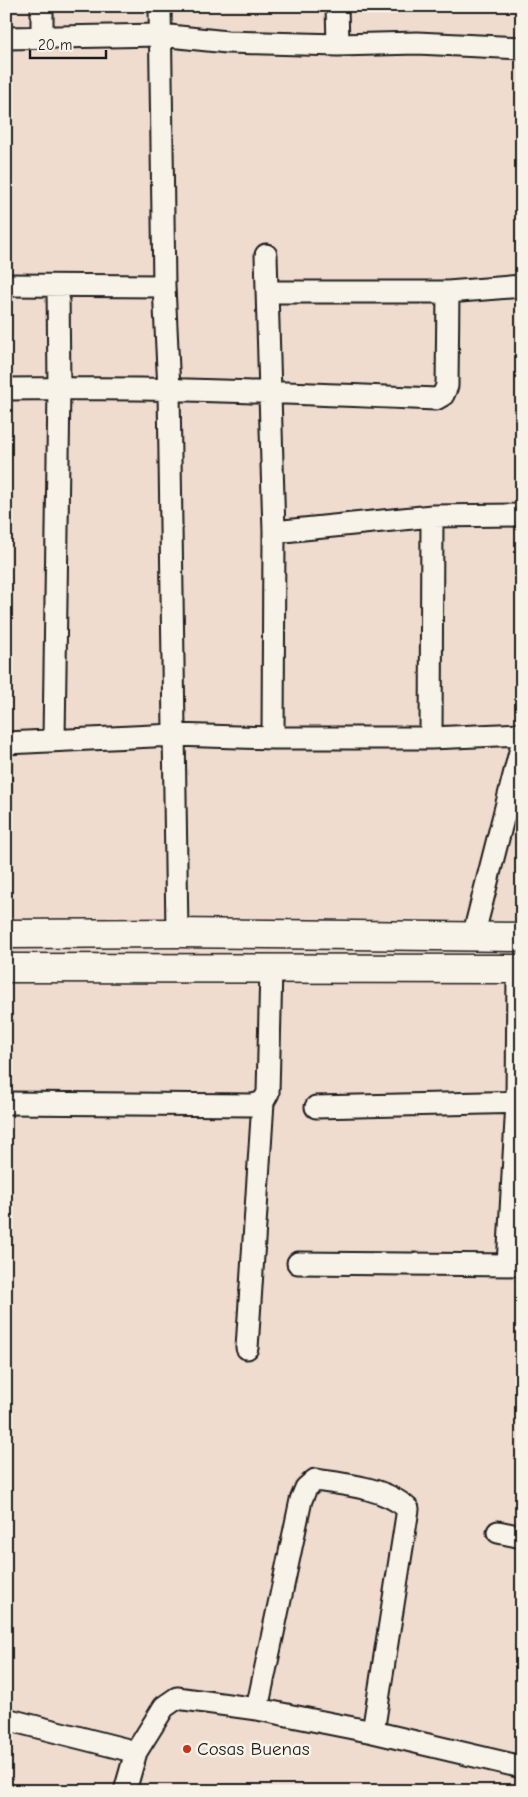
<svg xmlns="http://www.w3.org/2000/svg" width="528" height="1797" font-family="'Comic Neue',sans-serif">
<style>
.building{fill:url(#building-back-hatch);stroke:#1c1c1c}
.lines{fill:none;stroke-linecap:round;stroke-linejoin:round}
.minor-casing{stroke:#1c1c1c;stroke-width:25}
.primary-casing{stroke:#1c1c1c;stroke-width:31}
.minor{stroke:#f7f3e8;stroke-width:21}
.primary{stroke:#f7f3e8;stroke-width:28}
.poi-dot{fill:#c8321e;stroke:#f7f3e8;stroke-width:2}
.labels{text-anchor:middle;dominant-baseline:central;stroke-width:5;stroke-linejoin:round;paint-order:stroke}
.poi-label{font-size:19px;fill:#1c1c1c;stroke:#f7f3e8;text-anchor:start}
</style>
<defs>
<pattern id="building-back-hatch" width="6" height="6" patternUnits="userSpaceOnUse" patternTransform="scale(1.25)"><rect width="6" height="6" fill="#dea894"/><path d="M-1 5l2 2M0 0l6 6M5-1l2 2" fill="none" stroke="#be907f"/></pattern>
</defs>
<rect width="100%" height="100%" fill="#f0dccf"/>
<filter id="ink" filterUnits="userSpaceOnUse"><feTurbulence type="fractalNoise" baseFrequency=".02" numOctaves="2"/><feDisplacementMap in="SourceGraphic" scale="10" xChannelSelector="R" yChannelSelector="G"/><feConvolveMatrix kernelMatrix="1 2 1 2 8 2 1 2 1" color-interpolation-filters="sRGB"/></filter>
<g filter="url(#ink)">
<path class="building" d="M 6,760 L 12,760 L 12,819 L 6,819 Z"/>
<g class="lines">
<g class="minor-casing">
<path id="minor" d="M 42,6 L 42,37
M 160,6 L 164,286 L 169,390 L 177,933
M 337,6 L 338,45
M 6,38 L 160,35 L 227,42 L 338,45 L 417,43 L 522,48
M 266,255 L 274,532 L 273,738
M 6,285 L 164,286
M 268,292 L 448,292 L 522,286
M 6,389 C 150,387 293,393 436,399 L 443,395 L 447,386 L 448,292
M 274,532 L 432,516 L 522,515
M 431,738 L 432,516
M 54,740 L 59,388 L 58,286
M 6,743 L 174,735 L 273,738 L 431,738 L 522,734
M 473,937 L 522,744
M 6,1103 L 253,1105 L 263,1102 L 268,1093 L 271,968
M 316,1107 L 522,1102
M 298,1263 L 522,1265
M 508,1265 L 517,1102 L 518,969
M 247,1348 L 263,1102
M 498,1532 L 522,1537
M 257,1709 L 301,1500 L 306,1488 L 315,1480 C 345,1484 386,1488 408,1509 L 373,1732
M 6,1719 L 136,1752
M 125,1791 L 136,1752 L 164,1707 L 177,1698 L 257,1709 L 373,1732 L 522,1767"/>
</g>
<g class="primary-casing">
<path id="primary" d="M 6,934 L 177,933 L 522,937
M 6,968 L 522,969"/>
</g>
<use href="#minor" class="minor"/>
<use href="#primary" class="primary"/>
</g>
</g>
<circle class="poi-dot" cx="187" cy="1749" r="5"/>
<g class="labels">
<g class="poi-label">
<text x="197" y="1749">Cosas Buenas</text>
</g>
</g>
<rect width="528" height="1797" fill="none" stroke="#f7f3e8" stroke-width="25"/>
<rect x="12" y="12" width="503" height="1772" fill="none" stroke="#1c1c1c" stroke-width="2" filter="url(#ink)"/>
<path d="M30 50v8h76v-8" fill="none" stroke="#1c1c1c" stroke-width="2.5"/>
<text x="38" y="50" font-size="15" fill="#1c1c1c" stroke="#f7f3e8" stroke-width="4" paint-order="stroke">20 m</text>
</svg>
